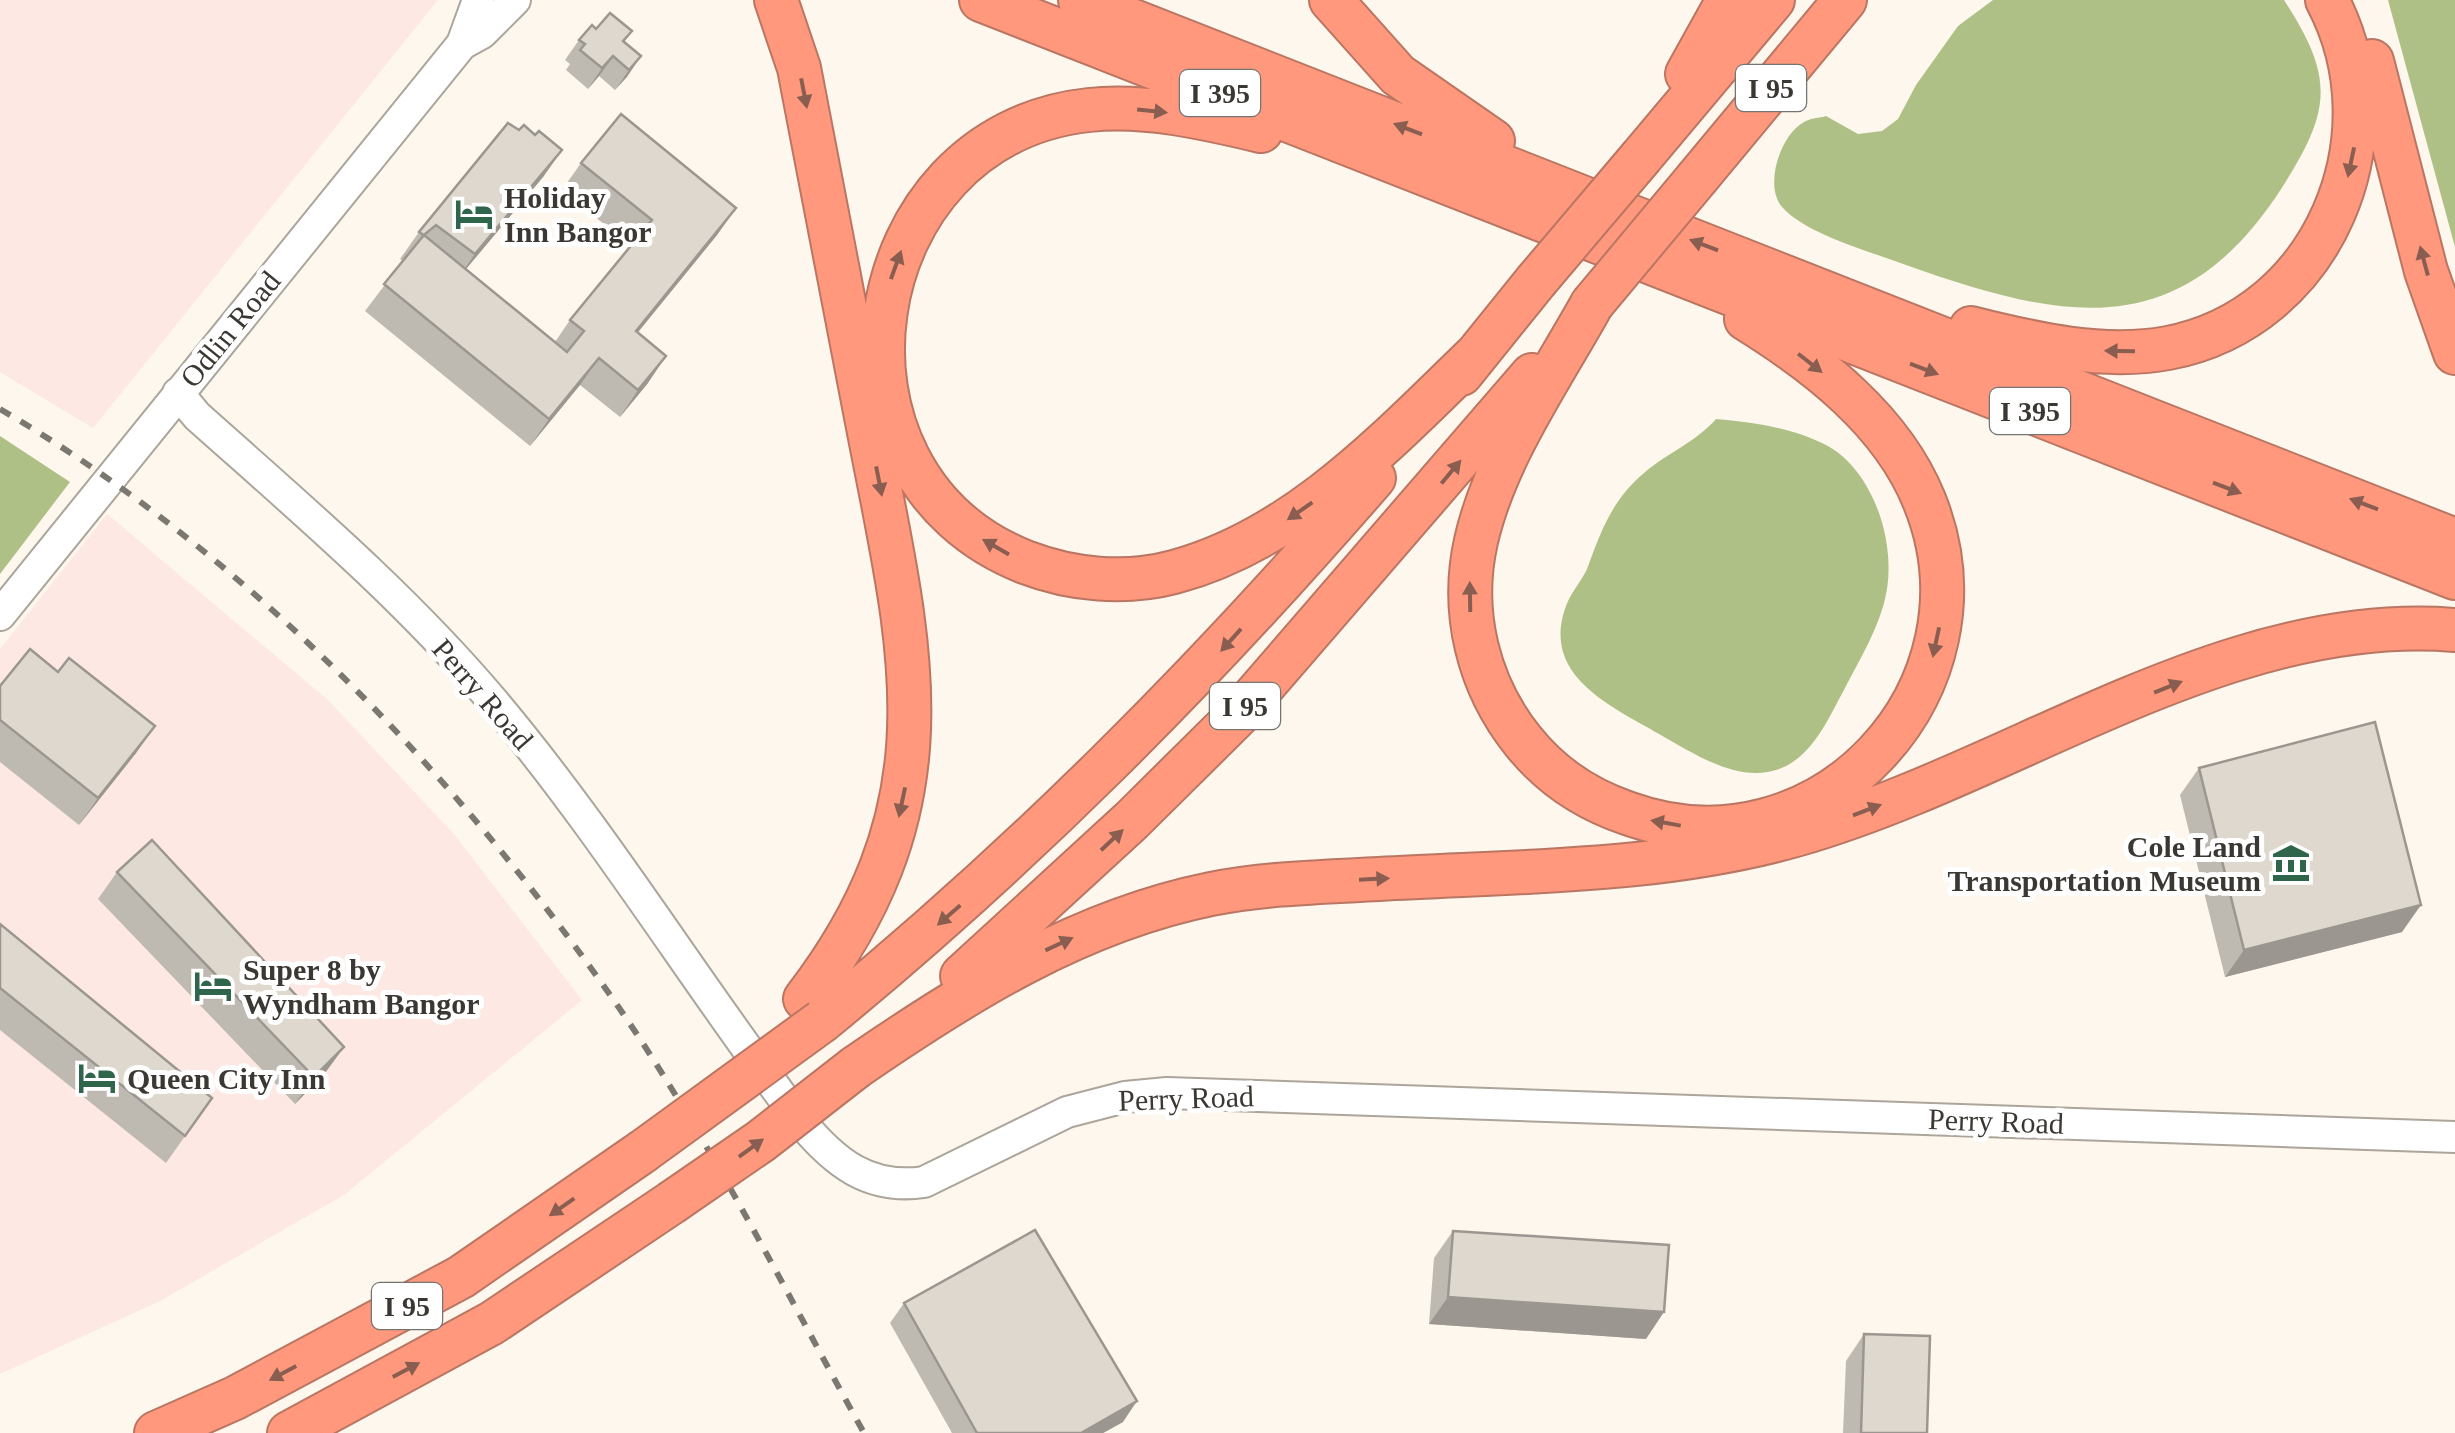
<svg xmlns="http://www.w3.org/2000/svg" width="2455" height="1433" font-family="Georgia,serif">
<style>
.industrial{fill:#fde8e3}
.forest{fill:#afc087}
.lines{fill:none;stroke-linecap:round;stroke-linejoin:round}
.minor-casing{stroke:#aba59b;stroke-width:34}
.highway-casing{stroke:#ba7663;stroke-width:46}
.minor{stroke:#fff;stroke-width:30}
.highway{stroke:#ff987c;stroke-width:42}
.rail{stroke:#7b7771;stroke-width:6;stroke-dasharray:12 12;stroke-linecap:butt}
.highway-bridge-casing{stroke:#ba7663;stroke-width:46;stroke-linecap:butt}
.highway-bridge{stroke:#ff987c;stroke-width:42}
.wall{fill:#bfbab1}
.shaded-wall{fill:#9b9790}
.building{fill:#ded8ce;stroke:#9b9790;stroke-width:2.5}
.oneway{fill:#895e51}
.labels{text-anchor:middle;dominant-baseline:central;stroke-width:10;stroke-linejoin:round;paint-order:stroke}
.shield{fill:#fff;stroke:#767471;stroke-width:2.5}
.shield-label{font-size:28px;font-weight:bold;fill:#3b3834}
.poi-label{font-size:30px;font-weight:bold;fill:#3b3834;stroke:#fff;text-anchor:start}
.street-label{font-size:30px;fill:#3b3834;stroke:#fff}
</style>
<rect width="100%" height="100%" fill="#fdf7ed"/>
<path class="industrial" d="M 0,0 L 438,0 L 93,428 L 0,372 Z
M 107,514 L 328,700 L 453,833 L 582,1000 L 344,1195 L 160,1301 L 0,1374 L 0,649 Z"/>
<path class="forest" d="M 1993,0 L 2284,0 C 2333,76 2333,108 2283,186 C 2181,346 2064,321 1906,265 C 1872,252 1808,235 1783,208 C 1763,187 1780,135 1804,122 C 1810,118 1820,118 1826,116 L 1858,134 L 1882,131 L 1898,119 L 1916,85 L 1958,26 Z
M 2388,0 L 2455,0 L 2455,247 Z
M 1716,419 C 1753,422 1793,428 1826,445 C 1875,471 1898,547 1885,599 C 1878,629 1859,661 1845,688 C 1829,717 1813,757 1779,769 C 1738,784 1693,753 1659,734 C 1609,705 1537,674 1568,601 C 1573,590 1582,580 1587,569 C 1601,531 1612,500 1644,473 C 1667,453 1696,442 1716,419 Z
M 0,436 L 70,482 L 0,574 Z"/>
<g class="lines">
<g class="minor-casing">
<path id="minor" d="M 462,44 L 478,0
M 178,393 L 197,416 C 299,507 404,596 492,700 C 605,834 696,984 801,1122 C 835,1163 869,1190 924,1182 L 1067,1112 L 1125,1097 L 1167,1093 L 2455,1137
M 0,615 L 462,44 L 482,33 L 515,0"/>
</g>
<g class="highway-casing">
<path id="highway" d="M 776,0 L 799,68 C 822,188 845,307 868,427 C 911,650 956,802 805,999
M 981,0 L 2455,578
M 1080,0 L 2455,540
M 1331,0 L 1398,75 L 1493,141
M 2372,61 L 2426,271 L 2455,353
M 1687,74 L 1728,0
M 1261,131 C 1206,118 1146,104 1089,110 C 854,135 803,474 1025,562 C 1072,580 1125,585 1174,572 C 1297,539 1389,439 1477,354
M 1642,156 L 1773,0
M 1698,177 L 1845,0
M 1592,304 C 1551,378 1495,457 1476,541 C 1460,612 1478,685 1523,741 C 1550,775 1586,799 1627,813 C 1819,883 2001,688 1924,500 C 1892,421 1817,363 1746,319
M 1971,328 C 2034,344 2104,360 2168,348 C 2325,318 2399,136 2327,0
M 1461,374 L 1536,281
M 962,976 L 1132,820 L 1239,714 L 1532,375
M 822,1021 C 1027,853 1200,678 1374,478
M 856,1067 C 965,992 1078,921 1211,894 C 1266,883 1323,882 1379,879 C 1519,871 1663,873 1799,834 C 2014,772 2227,611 2455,630
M 156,1433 L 235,1398 L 461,1277 L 642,1152
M 289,1433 L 492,1323 L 671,1203"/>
</g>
<use href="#minor" class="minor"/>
<use href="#highway" class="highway"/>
<path class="rail" d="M 0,409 C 234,546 435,752 593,971 C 698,1115 778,1278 864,1433"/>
<g class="highway-bridge-casing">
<path id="highway-bridge" d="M 1536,281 L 1642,156
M 1592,304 L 1698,177
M 642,1152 L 822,1021
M 671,1203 L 761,1141 L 856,1067"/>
</g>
<use href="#highway-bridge" class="highway-bridge"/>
</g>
<path class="wall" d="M 632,31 L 624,42 L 641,56 L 615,90 L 599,76 L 588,89 L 566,70 L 570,64 L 565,60 L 579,40 Z
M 519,130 L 535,135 L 562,150 L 543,177 L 466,269 L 555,342 L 570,320 L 631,246 L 562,190 L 581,163 L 736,208 L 717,235 L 638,332 L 648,383 L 620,417 L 580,385 L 530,446 L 365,311 L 403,261 L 400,259 L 419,232 Z
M 0,686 L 155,726 L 136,753 L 79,825 L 0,762 Z
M 2199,768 L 2402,932 L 2225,977 L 2180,795 Z
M 117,872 L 344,1047 L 325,1073 L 295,1104 L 98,899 Z
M 0,924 L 212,1098 L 166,1163 L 0,1030 Z
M 1453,1231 L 1646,1339 L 1429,1324 L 1434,1258 Z
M 904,1303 L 1123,1422 L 1103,1433 L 952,1433 L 890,1323 Z
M 1864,1334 L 1927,1433 L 1843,1433 L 1846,1361 Z"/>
<path class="shaded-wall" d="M 632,31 L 599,76 L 588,89 L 602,68 Z
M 641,56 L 627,77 L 615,90 L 629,70 Z
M 562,150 L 543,177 L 456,281 L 475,254 Z
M 736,208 L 717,235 L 617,358 L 636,331 Z
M 666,356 L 648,383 L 620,417 L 638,390 Z
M 599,358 L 580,385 L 530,446 L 549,419 Z
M 155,726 L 136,753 L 79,825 L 98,798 Z
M 2421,905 L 2402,932 L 2225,977 L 2244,950 Z
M 344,1047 L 325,1073 L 295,1104 L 314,1077 Z
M 1448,1297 L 1664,1312 L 1646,1339 L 1429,1324 Z
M 1137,1401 L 1123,1422 L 1103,1433 L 1081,1433 Z"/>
<path class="building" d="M 610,13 L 632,31 L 623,41 L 641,56 L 629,70 L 613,56 L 602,68 L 580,50 L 585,44 L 579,40 L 592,25 L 596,29 Z
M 621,114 L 736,208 L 636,331 L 666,356 L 638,390 L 599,358 L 549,419 L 384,284 L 424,235 L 567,352 L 584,331 L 570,320 L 652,220 L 581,163 Z
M 508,123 L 519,130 L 524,125 L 535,135 L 539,131 L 562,150 L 475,254 L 436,225 L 424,235 L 419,232 Z
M 30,649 L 58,672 L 69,658 L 155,726 L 98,798 L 0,720 L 0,686 Z
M 2375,722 L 2421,905 L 2244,950 L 2199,768 Z
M 152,840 L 344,1047 L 314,1077 L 117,872 Z
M 0,924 L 212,1098 L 185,1136 L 0,988 Z
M 1035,1230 L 1137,1401 L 1081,1433 L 977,1433 L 904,1303 Z
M 1453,1231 L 1669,1245 L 1664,1312 L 1448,1297 Z
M 1864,1334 L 1930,1336 L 1927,1433 L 1861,1433 Z"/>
<defs><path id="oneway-solid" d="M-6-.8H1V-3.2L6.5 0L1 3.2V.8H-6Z" transform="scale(2.5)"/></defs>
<g class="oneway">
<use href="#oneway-solid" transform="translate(804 93) rotate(79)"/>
<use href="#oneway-solid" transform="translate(1152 111) rotate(6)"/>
<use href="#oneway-solid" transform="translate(1408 129) rotate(-159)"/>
<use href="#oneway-solid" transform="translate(2351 162) rotate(102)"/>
<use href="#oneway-solid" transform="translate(1704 245) rotate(-159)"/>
<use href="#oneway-solid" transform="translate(2424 261) rotate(-105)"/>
<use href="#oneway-solid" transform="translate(896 265) rotate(-70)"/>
<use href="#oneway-solid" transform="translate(2120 351) rotate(-179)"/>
<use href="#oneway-solid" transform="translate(1810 363) rotate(38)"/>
<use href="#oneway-solid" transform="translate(1924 369) rotate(21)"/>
<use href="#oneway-solid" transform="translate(1451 472) rotate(-50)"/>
<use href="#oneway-solid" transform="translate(879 481) rotate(79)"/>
<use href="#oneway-solid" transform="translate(2227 488) rotate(21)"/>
<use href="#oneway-solid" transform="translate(2364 504) rotate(-159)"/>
<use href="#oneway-solid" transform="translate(1300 511) rotate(145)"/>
<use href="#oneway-solid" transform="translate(996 547) rotate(-150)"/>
<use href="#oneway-solid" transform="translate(1470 597) rotate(-91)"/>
<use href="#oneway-solid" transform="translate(1231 640) rotate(132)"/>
<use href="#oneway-solid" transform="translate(1936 642) rotate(102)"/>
<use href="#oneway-solid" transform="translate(2168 687) rotate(-22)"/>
<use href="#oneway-solid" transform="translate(902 802) rotate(102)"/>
<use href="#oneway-solid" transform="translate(1867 810) rotate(-21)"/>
<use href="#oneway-solid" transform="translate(1666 823) rotate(-170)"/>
<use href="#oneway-solid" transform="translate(1112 840) rotate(-43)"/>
<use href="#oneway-solid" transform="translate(1374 879) rotate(-3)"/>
<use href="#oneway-solid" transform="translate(949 915) rotate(139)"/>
<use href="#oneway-solid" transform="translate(1059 944) rotate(-25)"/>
<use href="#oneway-solid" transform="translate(751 1148) rotate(-36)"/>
<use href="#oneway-solid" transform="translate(562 1207) rotate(145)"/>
<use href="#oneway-solid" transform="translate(406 1370) rotate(-28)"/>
<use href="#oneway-solid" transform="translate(283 1373) rotate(152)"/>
</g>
<defs>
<g id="hotel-bare" transform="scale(3)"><path d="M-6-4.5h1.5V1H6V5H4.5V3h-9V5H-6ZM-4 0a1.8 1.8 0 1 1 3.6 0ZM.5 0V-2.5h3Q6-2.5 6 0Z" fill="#2f654b" stroke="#fff" stroke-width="2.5" paint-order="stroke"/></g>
<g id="museum-bare" transform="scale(3)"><path d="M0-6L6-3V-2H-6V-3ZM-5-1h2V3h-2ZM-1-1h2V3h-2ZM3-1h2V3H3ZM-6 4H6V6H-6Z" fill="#2f654b" stroke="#fff" stroke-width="2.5" paint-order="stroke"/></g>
</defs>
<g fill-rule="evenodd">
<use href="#hotel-bare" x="474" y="214"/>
<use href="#museum-bare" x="2291" y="863"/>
<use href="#hotel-bare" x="213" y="986"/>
<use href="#hotel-bare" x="97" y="1078"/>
</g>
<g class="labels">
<g class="shield">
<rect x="1736" y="65" width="70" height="46" rx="8"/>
<rect x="1180" y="70" width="80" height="46" rx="8"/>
<rect x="1990" y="388" width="80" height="46" rx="8"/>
<rect x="1210" y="683" width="70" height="46" rx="8"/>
<rect x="372" y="1283" width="70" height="46" rx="8"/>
</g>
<g class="shield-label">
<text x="1771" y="88">I 95</text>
<text x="1220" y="93">I 395</text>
<text x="2030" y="411">I 395</text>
<text x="1245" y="706">I 95</text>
<text x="407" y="1306">I 95</text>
</g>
<g class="poi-label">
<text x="504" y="197">Holiday<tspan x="504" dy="34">Inn Bangor</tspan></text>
<text x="2261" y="846" text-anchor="end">Cole Land<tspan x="2261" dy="34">Transportation Museum</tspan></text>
<text x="243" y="969">Super 8 by<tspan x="243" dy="34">Wyndham Bangor</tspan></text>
<text x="127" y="1078">Queen City Inn</text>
</g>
<g class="street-label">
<text transform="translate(230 329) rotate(-51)">Odlin Road</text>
<text transform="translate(483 694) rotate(49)">Perry Road</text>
<text transform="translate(1186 1098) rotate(-2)">Perry Road</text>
<text transform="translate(1996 1121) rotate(2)">Perry Road</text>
</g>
</g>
</svg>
